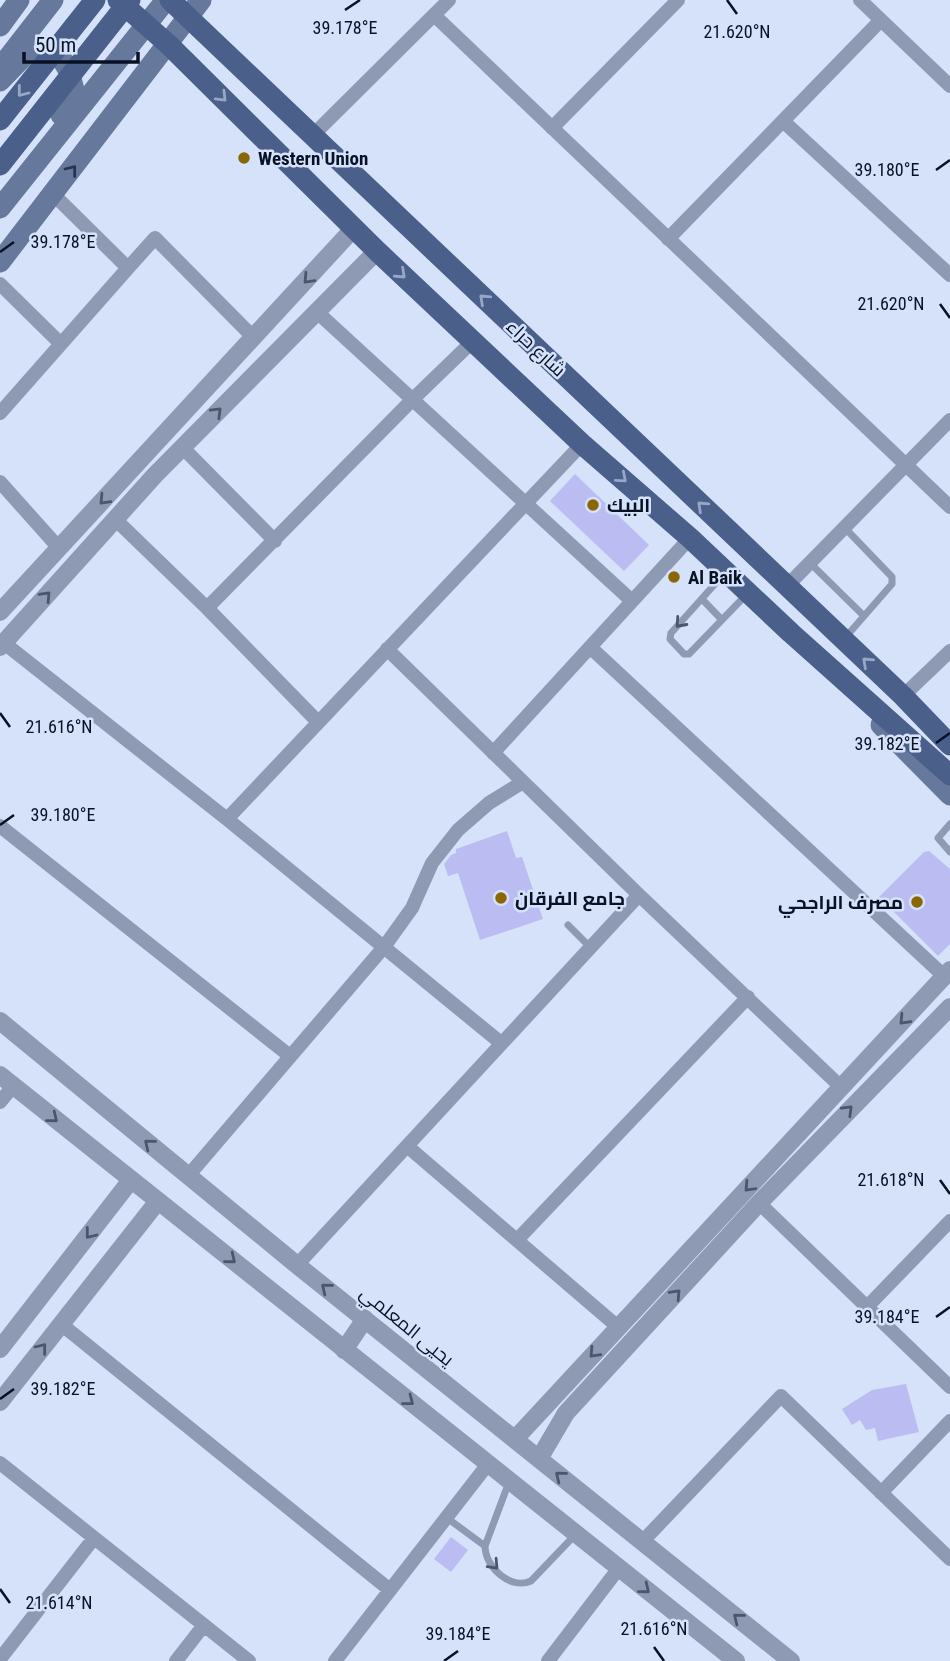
<svg xmlns="http://www.w3.org/2000/svg" width="950" height="1661" font-family="'Roboto Condensed',Cairo,sans-serif">
<style>
.building{fill:#bbbcf1}
.lines{fill:none;stroke-linecap:round;stroke-linejoin:round}
.service{stroke:#8e9ab3;stroke-width:7}
.minor{stroke:#8e9ab3;stroke-width:14}
.tertiary{stroke:#8e9ab3;stroke-width:18}
.secondary{stroke:#66789b;stroke-width:21}
.primary{stroke:#4a5f89;stroke-width:21}
.oneway{stroke:#96a7c7}
.oneway2{stroke:#29354e}
.oneway3{stroke:#4b566c}
.ticks{fill:none;stroke:#081125;stroke-width:2.5}
.poi-dot{fill:#8a6604;stroke:#d5e2f9;stroke-width:2.5}
.labels{text-anchor:middle;dominant-baseline:central;stroke-width:5;stroke-linejoin:round;paint-order:stroke}
.poi-label{font-size:19px;font-weight:bold;fill:#081125;stroke:#d5e2f9;text-anchor:start}
.street-label{font-size:19px;fill:#081125;stroke:#d5e2f9}
.ticks-label{font-size:18px;text-anchor:middle;fill:#081125;stroke:#d5e2f9;stroke-width:5;stroke-linejoin:round;paint-order:stroke}
</style>
<rect width="100%" height="100%" fill="#d5e2f9"/>
<path class="building" d="M 575,474 L 649,545 L 624,571 L 550,501 Z
M 507,831 L 516,858 L 522,857 L 543,919 L 480,940 L 458,873 L 448,876 L 444,864 L 451,855 L 456,853 L 456,849 Z
M 929,851 L 950,869 L 950,944 L 938,956 L 879,897 L 924,852 Z
M 906,1384 L 919,1432 L 878,1441 L 875,1428 L 866,1430 L 860,1420 L 852,1425 L 842,1409 L 872,1390 Z
M 451,1537 L 468,1550 L 451,1572 L 434,1559 Z"/>
<g class="lines">
<path class="service" d="M 844,527 L 892,577 L 892,584 L 844,639
M 810,563 L 864,616
M 723,575 L 671,633 L 670,639 L 684,654 L 689,654 L 746,595
M 702,599 L 722,620
M 950,824 L 938,838 L 950,852
M 568,925 L 590,947
M 509,1482 L 485,1546 C 485,1567 510,1590 531,1581 L 575,1535
M 447,1518 L 485,1546"/>
<path class="minor" d="M 860,0 L 950,86
M 434,15 L 950,507
M 783,121 L 950,275
M 552,128 L 678,0
M 312,136 L 449,0
M 53,194 L 128,268 L 155,238 L 254,338
M 668,239 L 881,20
M 0,284 L 61,344
M 316,311 L 632,601
M 0,413 L 128,268
M 182,447 L 275,541
M 0,482 L 59,548
M 116,520 L 207,608 L 318,722
M 787,586 L 950,420
M 207,608 L 413,399 L 473,341
M 4,643 L 227,819 L 501,1043
M 590,647 L 944,976
M 387,649 L 639,895 L 841,1087
M 903,696 L 950,651
M 493,753 L 690,538
M 227,819 L 582,444
M 0,826 L 290,1056
M 0,1102 L 13,1086
M 407,1146 L 618,1327
M 188,1176 L 384,947 L 412,908 L 432,863 L 458,830 L 489,803 L 523,782
M 759,1203 L 950,1387
M 517,1240 L 748,997
M 297,1265 L 639,895
M 866,1308 L 950,1221
M 61,1324 L 390,1590
M 0,1463 L 249,1661
M 881,1493 L 950,1421
M 642,1542 L 781,1396 L 950,1559
M 0,1659 L 94,1538
M 176,1661 L 204,1625
M 335,1661 L 488,1464
M 548,1661 L 619,1568"/>
<path class="tertiary" d="M 0,612 L 354,228
M 0,647 L 155,475 L 377,251
M 0,1021 L 297,1265 L 791,1661
M 0,1075 L 736,1661
M 0,1349 L 131,1180
M 344,1350 L 365,1319
M 0,1402 L 158,1201
M 515,1439 L 950,970
M 539,1459 L 566,1413 L 759,1203 L 950,1007"/>
<path class="secondary" d="M 0,26 L 19,0
M 7,59 L 53,0
M 0,81 L 28,52 L 43,49 L 60,56 L 69,71 L 75,94 L 61,115
M 0,208 L 166,0
M 0,262 L 201,0
M 881,725 L 950,795"/>
<path class="primary" d="M 118,0 L 169,45 L 377,251 L 582,444 L 690,538 L 791,633 L 950,775
M 170,0 L 903,696 L 950,745
M 0,120 L 95,0
M 0,165 L 130,0"/>
</g>
<defs><path id="oneway-chevron" d="M-2-3.5L2.5 0L-2 3.5" fill="none" stroke-width="1.6" stroke-linecap="round" stroke-linejoin="round" transform="scale(1.75)"/></defs>
<g class="oneway">
<use href="#oneway-chevron" transform="translate(22 92) rotate(128)"/>
<use href="#oneway-chevron" transform="translate(222 97) rotate(45)"/>
<use href="#oneway-chevron" transform="translate(401 274) rotate(43)"/>
<use href="#oneway-chevron" transform="translate(484 299) rotate(-137)"/>
<use href="#oneway-chevron" transform="translate(622 478) rotate(41)"/>
<use href="#oneway-chevron" transform="translate(702 506) rotate(-137)"/>
<use href="#oneway-chevron" transform="translate(867 662) rotate(-137)"/>
</g>
<use class="oneway2" href="#oneway-chevron" transform="translate(72 170) rotate(-52)"/>
<g class="oneway3">
<use href="#oneway-chevron" transform="translate(308 279) rotate(133)"/>
<use href="#oneway-chevron" transform="translate(217 412) rotate(-45)"/>
<use href="#oneway-chevron" transform="translate(104 500) rotate(133)"/>
<use href="#oneway-chevron" transform="translate(46 596) rotate(-47)"/>
<use href="#oneway-chevron" transform="translate(680 623) rotate(132)"/>
<use href="#oneway-chevron" transform="translate(904 1020) rotate(133)"/>
<use href="#oneway-chevron" transform="translate(848 1110) rotate(-45)"/>
<use href="#oneway-chevron" transform="translate(53 1118) rotate(39)"/>
<use href="#oneway-chevron" transform="translate(149 1144) rotate(-141)"/>
<use href="#oneway-chevron" transform="translate(749 1187) rotate(133)"/>
<use href="#oneway-chevron" transform="translate(90 1234) rotate(128)"/>
<use href="#oneway-chevron" transform="translate(231 1259) rotate(39)"/>
<use href="#oneway-chevron" transform="translate(326 1288) rotate(-141)"/>
<use href="#oneway-chevron" transform="translate(676 1294) rotate(-47)"/>
<use href="#oneway-chevron" transform="translate(42 1348) rotate(-52)"/>
<use href="#oneway-chevron" transform="translate(594 1353) rotate(133)"/>
<use href="#oneway-chevron" transform="translate(409 1401) rotate(38)"/>
<use href="#oneway-chevron" transform="translate(560 1476) rotate(-141)"/>
<use href="#oneway-chevron" transform="translate(494 1565) rotate(47)"/>
<use href="#oneway-chevron" transform="translate(645 1589) rotate(39)"/>
<use href="#oneway-chevron" transform="translate(738 1618) rotate(-141)"/>
</g>
<path class="ticks" d="M 727,0 L 737,14M 345,10 L 360,0M 936,170 L 950,160M 0,252 L 14,242M 940,304 L 950,318M 0,713 L 10,727M 936,743 L 950,733M 0,825 L 14,815M 940,1180 L 950,1194M 936,1317 L 950,1307M 0,1399 L 14,1389M 0,1589 L 10,1603M 654,1647 L 664,1661M 444,1661 L 458,1651"/>
<g class="poi-dot">
<circle cx="244" cy="158" r="7"/>
<circle cx="593" cy="505" r="7"/>
<circle cx="674" cy="577" r="7"/>
<circle cx="501" cy="898" r="7"/>
<circle cx="917" cy="902" r="7"/>
</g>
<g class="labels">
<g class="poi-label">
<text x="258" y="158">Western Union</text>
<text x="607" y="505">البيك</text>
<text x="688" y="577">Al Baik</text>
<text x="515" y="898">جامع الفرقان</text>
<text x="903" y="902" text-anchor="end">مصرف الراجحي</text>
</g>
<g class="street-label">
<text transform="translate(536 348) rotate(43)">شارع حراء</text>
<text transform="translate(407 1326) rotate(39)">يحيى المعلمي</text>
</g>
</g>
<g class="ticks-label">
<text x="345" y="34">39.178°E</text>
<text x="737" y="38">21.620°N</text>
<text x="887" y="176">39.180°E</text>
<text x="63" y="248">39.178°E</text>
<text x="891" y="310">21.620°N</text>
<text x="59" y="733">21.616°N</text>
<text x="887" y="750">39.182°E</text>
<text x="63" y="821">39.180°E</text>
<text x="891" y="1186">21.618°N</text>
<text x="887" y="1323">39.184°E</text>
<text x="63" y="1395">39.182°E</text>
<text x="59" y="1609">21.614°N</text>
<text x="654" y="1635">21.616°N</text>
<text x="458" y="1640">39.184°E</text>
</g>
<path d="M24 52v10h114v-10" fill="none" stroke="#081125" stroke-width="3.5"/>
<text x="35" y="52" font-size="21" fill="#081125" stroke="#d5e2f9" stroke-width="5" paint-order="stroke">50 m</text>
</svg>
